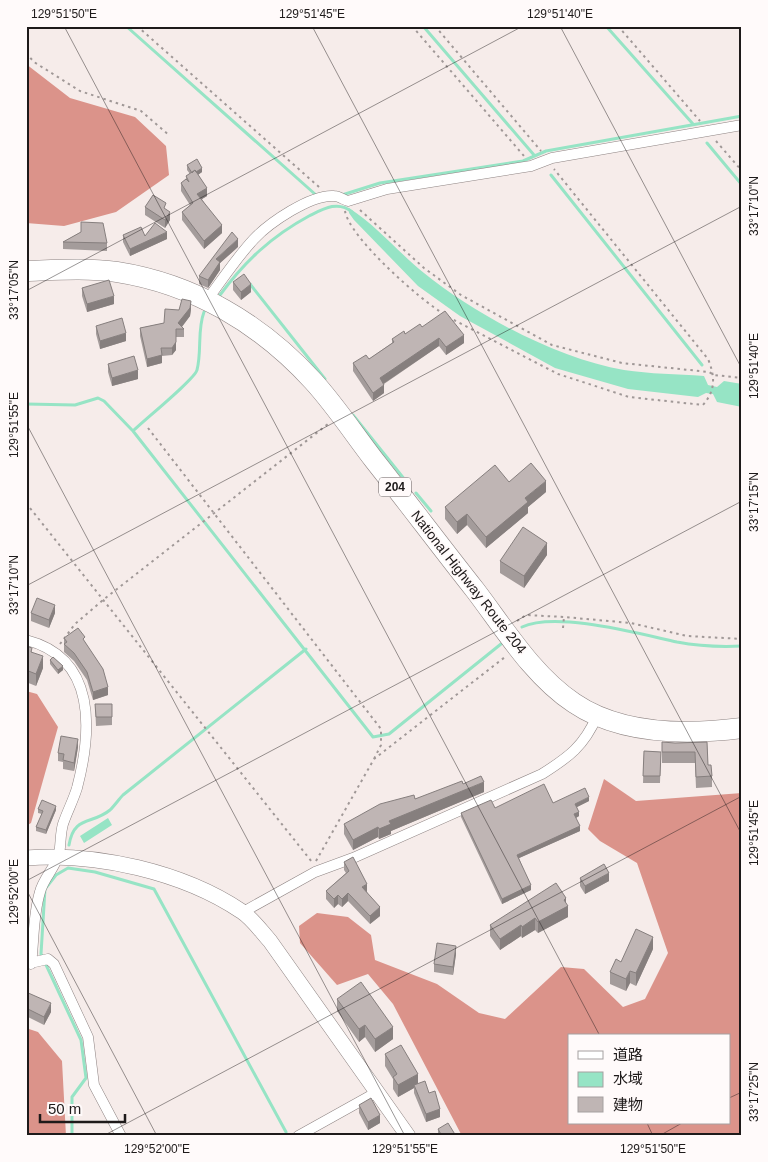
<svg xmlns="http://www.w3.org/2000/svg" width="768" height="1162" font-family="Helvetica,'Noto Sans JP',sans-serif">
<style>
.forest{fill:#db938a;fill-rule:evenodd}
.water{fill:#96e4c5}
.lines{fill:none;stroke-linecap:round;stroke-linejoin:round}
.stream{stroke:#96e4c5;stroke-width:3}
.street-casing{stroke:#8e8483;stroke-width:11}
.secondary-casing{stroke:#8e8483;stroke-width:16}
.highway-casing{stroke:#8e8483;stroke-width:21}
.path{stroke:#a09897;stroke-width:2;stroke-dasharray:2.5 4;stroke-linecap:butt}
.street{stroke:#fff;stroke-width:10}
.secondary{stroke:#fff;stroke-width:15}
.highway{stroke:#fff;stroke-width:20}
.wall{fill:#a49c9b}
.shaded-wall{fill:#867f7e}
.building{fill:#bfb5b4;stroke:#867f7e}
.ticks{fill:none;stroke:#1e1a1a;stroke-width:1;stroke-opacity:0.45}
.labels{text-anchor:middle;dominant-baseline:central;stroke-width:4;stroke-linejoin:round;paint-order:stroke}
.shield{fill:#fffafa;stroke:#625d5d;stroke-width:1}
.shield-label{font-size:12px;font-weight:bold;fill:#1e1a1a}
.street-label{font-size:14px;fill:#1e1a1a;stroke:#fffafa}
.neatline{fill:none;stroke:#1e1a1a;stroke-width:2}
.ticks-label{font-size:12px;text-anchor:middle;fill:#1e1a1a}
</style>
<rect width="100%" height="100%" fill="#f6ecea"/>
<path class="forest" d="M 26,64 L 70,98 L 135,117 L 166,146 L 169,175 L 116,212 L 64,226 L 26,223 Z
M 26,691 L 37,694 L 58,727 L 31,823 L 26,826 Z
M 604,779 L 636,801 L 742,793 L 742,1136 L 462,1136 L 393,1004 L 368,974 L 337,985 L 300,943 L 299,926 L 317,913 L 348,917 L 371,935 L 375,960 L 437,984 L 479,1013 L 505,1019 L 561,967 L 584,969 L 623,1007 L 645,999 L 668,953 L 637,863 L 600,841 L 588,829 ZM 569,1036 L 729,1036 L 729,1123 L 569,1123 Z
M 26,1028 L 38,1032 L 62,1061 L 66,1136 L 26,1136 Z"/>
<path class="water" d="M 349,208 C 377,226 398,252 424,273 C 476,315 558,359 624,370 C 650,374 677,374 704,376 L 708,385 L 717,387 L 724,381 L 742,384 L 742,407 L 717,402 L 713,394 L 706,393 L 698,397 L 628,389 L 555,368 L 460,316 L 418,286 L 354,220 L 349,213 Z
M 108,818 L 112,825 L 84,843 L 80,836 Z"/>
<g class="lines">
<path class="stream" d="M 126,26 L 316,195
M 423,26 L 534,155
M 606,26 L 693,124
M 707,143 L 742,185
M 551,175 L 702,365
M 342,195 L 380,183 L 523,161 L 546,151 L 742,116
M 250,284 L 325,379
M 220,295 C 245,261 272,236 309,216 C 323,209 338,200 352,212
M 26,404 L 75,405 L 98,398 L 104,401 L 133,431 L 373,737 L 389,734 L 501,644
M 353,415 L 409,485
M 133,431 C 143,421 195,379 197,370 C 202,351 197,330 204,312
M 416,493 L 431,511
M 522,627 C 556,611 640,634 677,642 C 698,646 721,647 742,646
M 69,845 C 74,815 92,825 110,810 C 115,805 119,799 123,795 L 306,649
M 72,1136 L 72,1097 L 86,1078 L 81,1040 L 41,954 L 45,889 L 56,875 L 68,868 L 95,872 L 154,889 L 286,1132"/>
<g class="street-casing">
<path id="street" d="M 207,300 C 222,280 237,257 254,239 C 269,223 311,194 334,196 C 339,196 344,200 348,201 L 387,189 L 531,166 L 552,158 L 742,125
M 26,640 C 97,658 92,731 77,788 C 73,801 67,812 63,824 C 60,834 61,845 59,854 C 55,868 43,879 40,892 C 33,914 34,941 31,964
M 243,912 L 315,872 L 353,858 L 542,774 C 569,757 584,746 597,716
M 26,964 L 48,959 L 54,964 L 88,1037 L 94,1085 L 121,1136
M 298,1136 L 377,1092"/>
</g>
<g class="secondary-casing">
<path id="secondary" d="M 26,858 C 95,852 183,872 241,911 C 252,918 261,931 270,941 L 408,1136"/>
</g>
<g class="highway-casing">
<path id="highway" d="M 26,271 C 57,270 87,268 117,272 C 194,284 261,324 313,381 C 335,405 354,434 374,460 C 408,503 441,547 475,590 C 504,628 533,676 574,703 C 621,735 687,735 742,728"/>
</g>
<path class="path" d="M 137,26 L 319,187
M 412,26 L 524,156
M 435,26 L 541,151
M 618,26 L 700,121
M 26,53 L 34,62 L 80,91 L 141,111 L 170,136
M 716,141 L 742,171
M 360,210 L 424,268 L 461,295 L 552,345 L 622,363 L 709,372 L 714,375 L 742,378
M 345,211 C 349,237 420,300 444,314
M 448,317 L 558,374 L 629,397 L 703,405 C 716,390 715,376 708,359 L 554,169
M 148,428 L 381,729 L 381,745 L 374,759
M 26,503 L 312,862
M 517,621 L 526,615 L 564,617 L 631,623 L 687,636 L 742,639
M 563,628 L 564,617
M 60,644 L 75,624 L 103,600 L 328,424
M 316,861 L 374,759 L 505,657"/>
<use href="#street" class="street"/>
<use href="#secondary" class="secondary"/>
<use href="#highway" class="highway"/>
</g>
<path class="wall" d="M 187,165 L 202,172 L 198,175 L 207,196 L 202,199 L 222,233 L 204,249 L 182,220 L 182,212 L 190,205 L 181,191 L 181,183 L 186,179 L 186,176 L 190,174 L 187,170 Z
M 145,207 L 166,210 L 170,220 L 165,228 L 145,215 Z
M 81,232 L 107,243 L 107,251 L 63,249 L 63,242 Z
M 123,235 L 167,239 L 130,256 L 123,242 Z
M 238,247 L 220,263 L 220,270 L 208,288 L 199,284 L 199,276 Z
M 233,282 L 251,292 L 241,300 L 233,290 Z
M 82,288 L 114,304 L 87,312 L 82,296 Z
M 191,309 L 190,316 L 182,327 L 184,329 L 184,337 L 176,337 L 176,350 L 172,355 L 162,356 L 162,363 L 147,367 L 140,336 L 140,328 L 164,323 Z
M 96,326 L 126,341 L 100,349 L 96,334 Z
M 422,327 L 464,343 L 446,355 L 439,346 L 384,384 L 384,393 L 373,401 L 353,371 L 353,363 L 369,359 L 392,343 L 392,339 Z
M 108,364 L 138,379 L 112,386 L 108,372 Z
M 546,492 L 528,507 L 528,513 L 486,548 L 467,525 L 457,534 L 445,519 L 445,507 Z
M 547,555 L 524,588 L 500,573 L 500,561 Z
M 31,613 L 55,613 L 49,628 L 31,621 Z
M 64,638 L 85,642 L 108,695 L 93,700 L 87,680 L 74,661 L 64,652 Z
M 26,646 L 32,652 L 43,668 L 36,686 L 26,682 Z
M 50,660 L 63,670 L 58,674 L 50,664 Z
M 95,704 L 112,704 L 112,725 L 96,726 Z
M 707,742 L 708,765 L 712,776 L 712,787 L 696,788 L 695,763 L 662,763 L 662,752 L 675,743 Z
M 78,747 L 74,771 L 63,769 L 63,762 L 58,761 L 58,753 Z
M 644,751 L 661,752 L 660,783 L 643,783 Z
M 463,784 L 484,792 L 391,831 L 391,834 L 379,839 L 378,837 L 353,850 L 344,834 L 344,824 L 415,799 Z
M 589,801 L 577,807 L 579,816 L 576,818 L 580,831 L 519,858 L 531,890 L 502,904 L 461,817 L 461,813 L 495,808 L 553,803 Z
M 38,809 L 56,810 L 46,834 L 36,831 L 36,827 L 42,814 L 38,813 Z
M 344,862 L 367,892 L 380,916 L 370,924 L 348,901 L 342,907 L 338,904 L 334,908 L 326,899 L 326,891 L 346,873 L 344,870 Z
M 580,878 L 609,881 L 585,894 L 580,886 Z
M 566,904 L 568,917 L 538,933 L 535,930 L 522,938 L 521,936 L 500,950 L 490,936 L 490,925 Z
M 653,949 L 636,986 L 630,983 L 626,991 L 610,984 L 610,972 L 621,962 Z
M 456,954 L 453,975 L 434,972 L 434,964 Z
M 26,992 L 51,1012 L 44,1025 L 26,1016 Z
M 337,999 L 393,1039 L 375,1052 L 365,1037 L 359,1042 L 337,1011 Z
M 385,1054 L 429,1093 L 440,1117 L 426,1122 L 414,1093 L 414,1088 L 398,1097 L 393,1089 L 393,1079 L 385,1066 Z
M 359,1105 L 380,1123 L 368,1130 L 359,1113 Z
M 438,1129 L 456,1136 L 438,1136 Z"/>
<path class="shaded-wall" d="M 202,168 L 202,172 L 193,178 L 193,174 Z
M 207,188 L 207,196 L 197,202 L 197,194 Z
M 170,212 L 170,220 L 165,228 L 165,220 Z
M 222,225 L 222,233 L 204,249 L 204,241 Z
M 167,232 L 167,239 L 130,256 L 130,249 Z
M 238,239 L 238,247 L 220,263 L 220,270 L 208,288 L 208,280 L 216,259 Z
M 251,284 L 251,292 L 241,300 L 241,292 Z
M 114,296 L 114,304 L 87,312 L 87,304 Z
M 191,301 L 191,309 L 190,316 L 180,329 L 178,323 Z
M 126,333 L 126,341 L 100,349 L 100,341 Z
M 464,335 L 464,343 L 446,355 L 446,347 Z
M 439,338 L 439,346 L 380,386 L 380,378 Z
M 176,342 L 176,350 L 172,355 L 172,348 Z
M 162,355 L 162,363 L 147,367 L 147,359 Z
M 138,370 L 138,379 L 112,386 L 112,378 Z
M 384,385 L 384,393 L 373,401 L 373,393 Z
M 546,481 L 546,492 L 528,507 L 528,513 L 486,548 L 486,537 L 525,498 Z
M 467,514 L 467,525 L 457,534 L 457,522 Z
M 547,543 L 547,555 L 524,588 L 524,576 Z
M 55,605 L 55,613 L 49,628 L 49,620 Z
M 43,656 L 43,668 L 36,686 L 36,674 Z
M 63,666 L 63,670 L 58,674 L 58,670 Z
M 108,687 L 108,695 L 93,700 L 93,692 Z
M 78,739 L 78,747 L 74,771 L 74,763 Z
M 484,782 L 484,792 L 391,831 L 391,834 L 379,839 L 379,829 L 389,821 Z
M 589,797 L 589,801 L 575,808 L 575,804 Z
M 56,806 L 56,810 L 46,834 L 46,830 Z
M 579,812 L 579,816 L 574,819 L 574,814 Z
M 580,826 L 580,831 L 517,859 L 517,855 Z
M 378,827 L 378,837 L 353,850 L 353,840 Z
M 609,873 L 609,881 L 585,894 L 585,886 Z
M 367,884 L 367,892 L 362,895 L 362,887 Z
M 531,885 L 531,890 L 502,904 L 502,899 Z
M 348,893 L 348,901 L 342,907 L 342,899 Z
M 338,895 L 338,904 L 334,908 L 334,899 Z
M 566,898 L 566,906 L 568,906 L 568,917 L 538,933 L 538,922 Z
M 380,907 L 380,916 L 370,924 L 370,916 Z
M 535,918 L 535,930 L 522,938 L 522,927 Z
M 521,925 L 521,936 L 500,950 L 500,939 Z
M 653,937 L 653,949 L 636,986 L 636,973 Z
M 456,946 L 456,954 L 453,975 L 453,967 Z
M 630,971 L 630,983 L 626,991 L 626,979 Z
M 51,1003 L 51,1012 L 44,1025 L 44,1017 Z
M 365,1025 L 365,1037 L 359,1042 L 359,1029 Z
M 393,1027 L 393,1039 L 375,1052 L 375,1039 Z
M 418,1074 L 418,1086 L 414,1085 L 414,1088 L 398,1097 L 398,1085 Z
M 440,1109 L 440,1117 L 426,1122 L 426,1114 Z
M 380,1115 L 380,1123 L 368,1130 L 368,1122 Z"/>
<path class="building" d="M 197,159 L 202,168 L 196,172 L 195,170 L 192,173 L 187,165 Z
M 195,170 L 207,188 L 197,194 L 222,225 L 204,241 L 182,212 L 193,203 L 181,183 L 186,179 L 189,182 L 186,176 Z
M 153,195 L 166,203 L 164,208 L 170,212 L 165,220 L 145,207 Z
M 81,222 L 103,223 L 107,243 L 63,242 L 81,232 Z
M 155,223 L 167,232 L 130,249 L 123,235 L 141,227 L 145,236 Z
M 232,232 L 238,239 L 216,259 L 220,262 L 208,280 L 199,276 Z
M 244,274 L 251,284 L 241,292 L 233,282 Z
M 109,280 L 114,296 L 87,304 L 82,288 Z
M 182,299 L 191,301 L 190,308 L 178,323 L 184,329 L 176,329 L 176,342 L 172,348 L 161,348 L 162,355 L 147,359 L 140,328 L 164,323 L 165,309 L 179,310 Z
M 445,311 L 464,335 L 446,347 L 439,338 L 380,378 L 384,385 L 373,393 L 353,363 L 366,355 L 369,359 L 394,342 L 392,339 L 404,331 L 405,334 L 420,324 L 422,327 Z
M 122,318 L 126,333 L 100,341 L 96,326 Z
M 134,356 L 138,370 L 112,378 L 108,364 Z
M 531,463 L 546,481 L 525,498 L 528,502 L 486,537 L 467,514 L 457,522 L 445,507 L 495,465 L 509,482 Z
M 523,527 L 547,543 L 524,576 L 500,561 Z
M 37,598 L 55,605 L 49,620 L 31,613 Z
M 78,628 L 85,637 L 83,639 L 103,669 L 108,687 L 93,692 L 87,672 L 74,653 L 64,644 L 67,642 L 64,638 Z
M 26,646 L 32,648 L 31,652 L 43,656 L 36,674 L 26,670 Z
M 53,657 L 63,666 L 58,670 L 50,660 Z
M 95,704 L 112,704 L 112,717 L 96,717 Z
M 61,736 L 78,739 L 74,763 L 63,760 L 64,754 L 58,753 Z
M 662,742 L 675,743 L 707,742 L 708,765 L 711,765 L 712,776 L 696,777 L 695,752 L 662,752 Z
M 644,751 L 661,752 L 660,776 L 643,776 Z
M 481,776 L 484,782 L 389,821 L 391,824 L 379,829 L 378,827 L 353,840 L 344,824 L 380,804 L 414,795 L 415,799 L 462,781 L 463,784 Z
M 544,784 L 553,803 L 585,788 L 589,797 L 575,804 L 579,812 L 574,814 L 580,826 L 517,855 L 531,885 L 502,899 L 461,813 L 491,800 L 495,808 Z
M 42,800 L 56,806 L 46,830 L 36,827 L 43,811 L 38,809 Z
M 353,857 L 367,884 L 362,887 L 380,907 L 370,916 L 348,893 L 342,899 L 338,895 L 334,899 L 326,891 L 349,871 L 344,862 Z
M 604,864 L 609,873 L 585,886 L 580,878 Z
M 556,883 L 566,898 L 564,900 L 568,906 L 538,922 L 535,918 L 522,927 L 521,925 L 500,939 L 490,925 Z
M 636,929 L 653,937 L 636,973 L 630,971 L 626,979 L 610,972 L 616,959 L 621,962 Z
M 437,943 L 456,946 L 453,967 L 434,964 Z
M 361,982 L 393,1027 L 375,1039 L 365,1025 L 359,1029 L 337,999 Z
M 26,992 L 51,1003 L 44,1017 L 26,1008 Z
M 401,1045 L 418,1074 L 398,1085 L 393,1077 L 397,1074 L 385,1054 Z
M 425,1081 L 429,1093 L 435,1091 L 440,1109 L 426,1114 L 414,1085 Z
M 371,1098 L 380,1115 L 368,1122 L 359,1105 Z
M 448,1123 L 456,1136 L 442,1136 L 438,1129 Z"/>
<path class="ticks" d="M 64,26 L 600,1036M 312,26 L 742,835M 560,26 L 742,369M 26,291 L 523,26M 26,423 L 405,1136M 26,586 L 742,206M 26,881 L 742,501M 26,889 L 157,1136M 729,1098 L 742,1092M 647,1123 L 653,1136M 103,1136 L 742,796M 659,1136 L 682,1123"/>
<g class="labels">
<rect class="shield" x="379" y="477.5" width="32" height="19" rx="4"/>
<g class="shield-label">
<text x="395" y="487">204</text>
</g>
<g class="street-label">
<text transform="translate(469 582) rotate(52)">National Highway Route 204</text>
</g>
</g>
<rect width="768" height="1162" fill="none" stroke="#fffafa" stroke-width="55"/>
<rect x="568" y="1034" width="162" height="90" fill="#fffafa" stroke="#a5a0a0"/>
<rect x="578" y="1051" width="25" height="8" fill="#ffffff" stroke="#a5a0a0"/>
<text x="613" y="1060" font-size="15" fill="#1e1a1a">道路</text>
<rect x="578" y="1072" width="25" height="15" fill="#96e4c5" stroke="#a5a0a0"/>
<text x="613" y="1084" font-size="15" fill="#1e1a1a">水域</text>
<rect x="578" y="1097" width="25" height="15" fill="#bfb5b4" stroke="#a5a0a0"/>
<text x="613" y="1110" font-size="15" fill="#1e1a1a">建物</text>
<path d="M40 1114v8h85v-8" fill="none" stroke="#1e1a1a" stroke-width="2.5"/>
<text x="48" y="1114" font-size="15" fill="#1e1a1a" stroke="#fffafa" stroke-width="4" paint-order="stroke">50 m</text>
<rect x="28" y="28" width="712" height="1106" class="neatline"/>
<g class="ticks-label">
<text x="64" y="18">129°51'50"E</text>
<text x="312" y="18">129°51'45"E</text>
<text x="560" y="18">129°51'40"E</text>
<text transform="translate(754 206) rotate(-90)" y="4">33°17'10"N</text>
<text transform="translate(14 290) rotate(-90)" y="4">33°17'05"N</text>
<text transform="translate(754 366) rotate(-90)" y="4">129°51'40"E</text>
<text transform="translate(14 425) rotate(-90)" y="4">129°51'55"E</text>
<text transform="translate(754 502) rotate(-90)" y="4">33°17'15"N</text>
<text transform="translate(14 585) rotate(-90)" y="4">33°17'10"N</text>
<text transform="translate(754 833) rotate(-90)" y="4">129°51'45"E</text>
<text transform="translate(14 892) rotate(-90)" y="4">129°52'00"E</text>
<text transform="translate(754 1092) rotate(-90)" y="4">33°17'25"N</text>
<text x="157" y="1153">129°52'00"E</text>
<text x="405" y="1153">129°51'55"E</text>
<text x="653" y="1153">129°51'50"E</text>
</g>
</svg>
